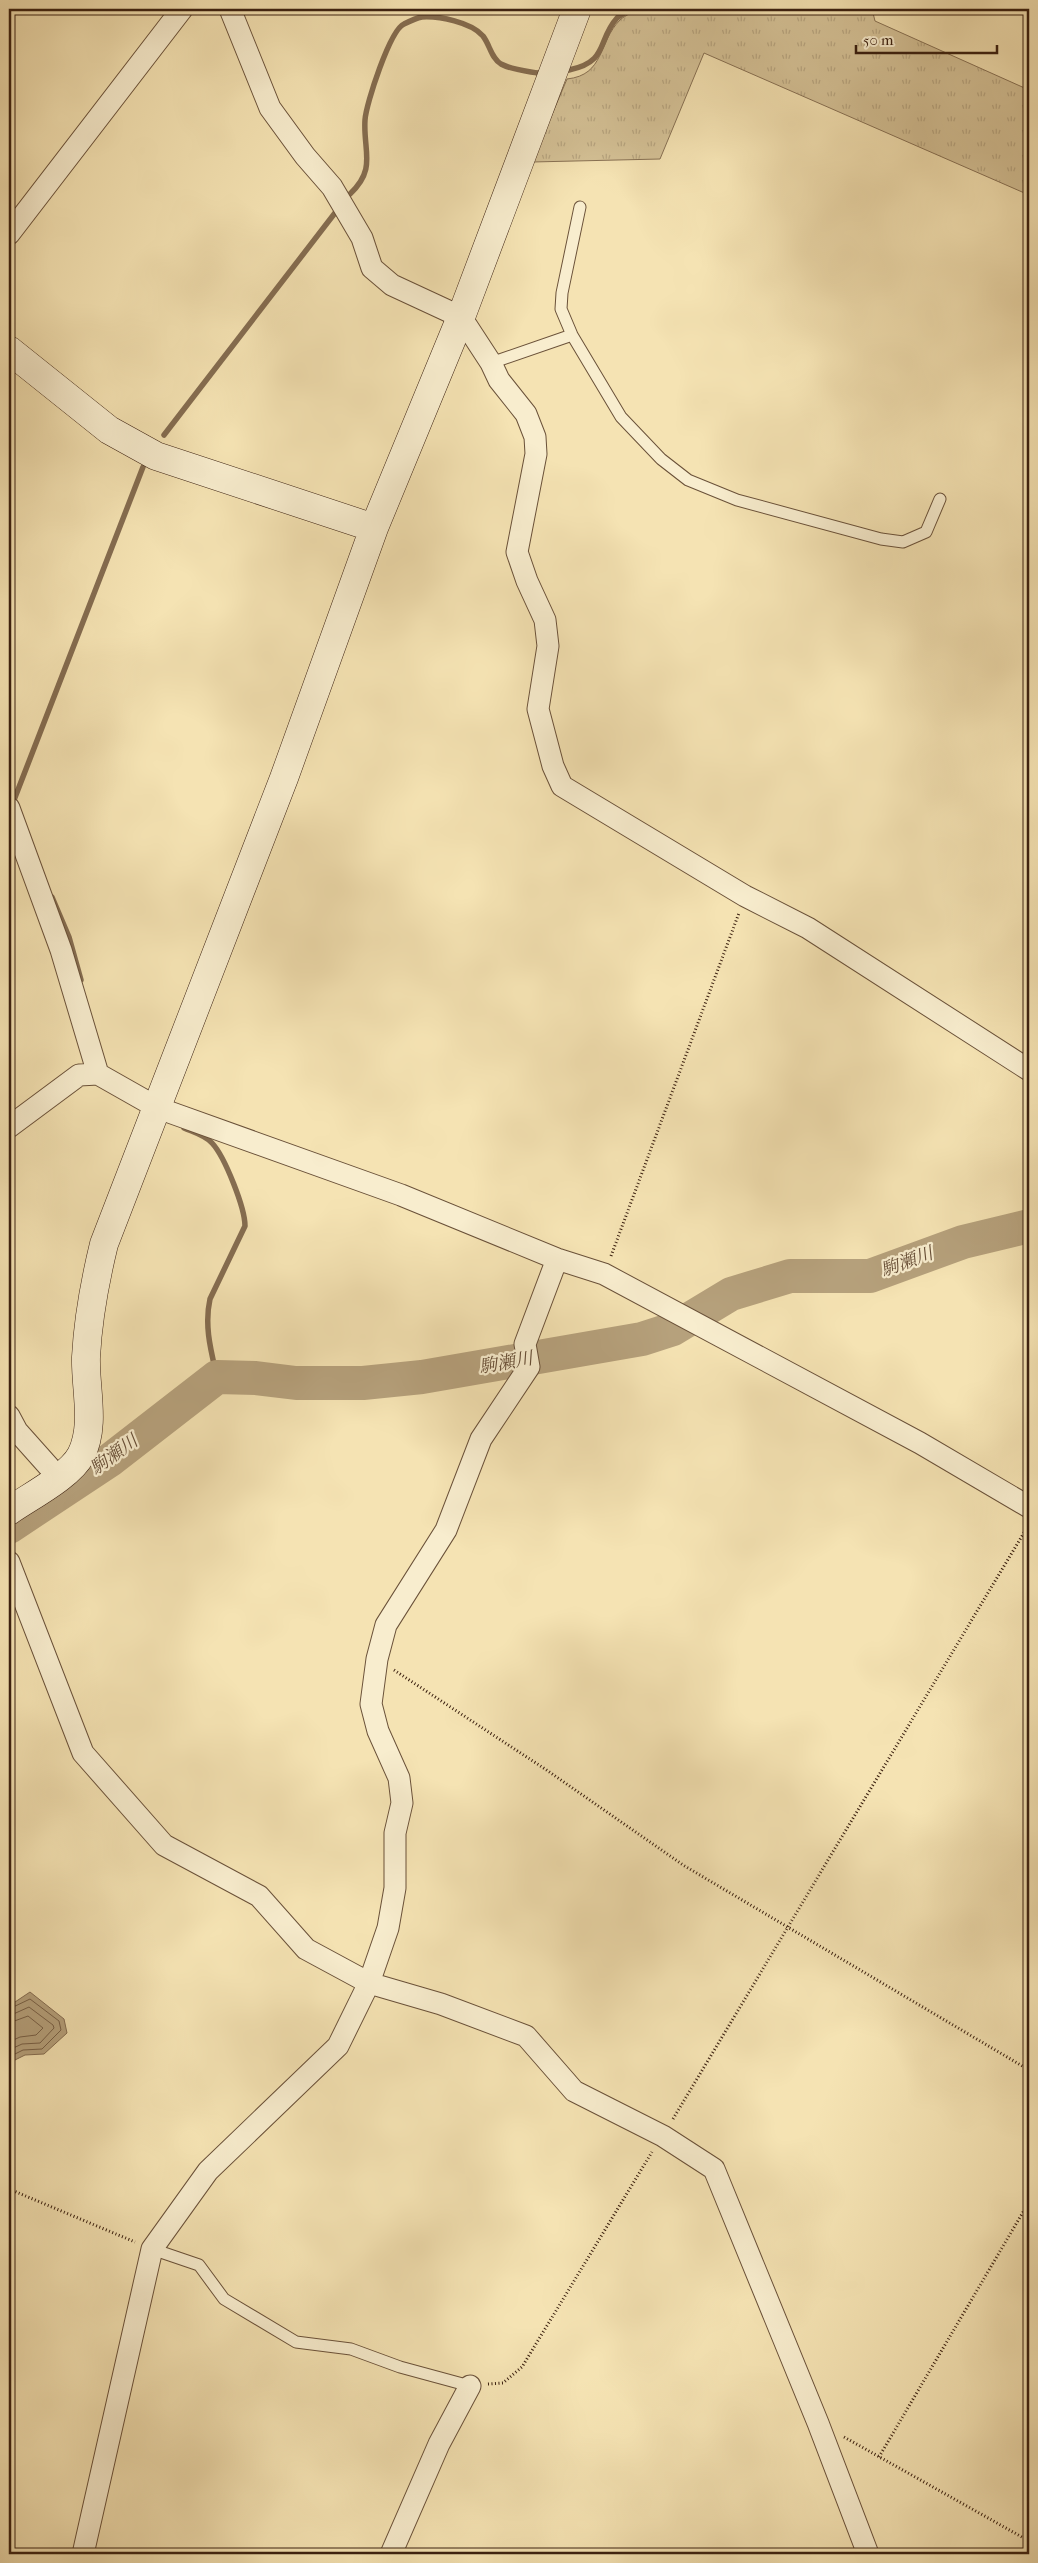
<svg xmlns="http://www.w3.org/2000/svg" width="1038" height="2563" font-family="'IM FELL French Canon','Noto Serif JP',serif">
<style>
.grass{fill:url(#grass-tufts);stroke:#887154}
.water{fill:#b6a17c;stroke:#856d51}
.lines{fill:none;stroke-linecap:round;stroke-linejoin:round}
.shore{stroke:#786046;stroke-width:1}
.stream{stroke:#856d51;stroke-width:5.5}
.river{stroke:#b6a17c;stroke-width:34}
.lane-casing{stroke:#6a5139;stroke-width:13}
.street-casing{stroke:#6a5139;stroke-width:23}
.secondary-casing{stroke:#3b2010;stroke-width:29}
.path{stroke:#3b2010;stroke-width:3;stroke-dasharray:1 2.5;stroke-linecap:butt}
.lane{stroke:#f8edce;stroke-width:11}
.street{stroke:#f8edce;stroke-width:21}
.secondary{stroke:#f8edce;stroke-width:28}
.labels{text-anchor:middle;dominant-baseline:central;stroke-width:4.5;stroke-linejoin:round;paint-order:stroke}
.water-label{font-size:18px;font-style:italic;fill:#664d36;stroke:#f8edce}
</style>
<defs>
<pattern id="grass-tufts" width="24" height="20" patternUnits="userSpaceOnUse" patternTransform="scale(1.25)"><rect width="24" height="20" fill="#d5c297"/><path d="M3 7l-1-3M5 7V3M7 7l1-3M15 17l-1-3M17 17v-4M19 17l1-3" fill="none" stroke="#b8a681"/></pattern>
</defs>
<rect width="100%" height="100%" fill="#f5e3b3"/>
<filter id="stains"><feTurbulence type="fractalNoise" baseFrequency=".004" numOctaves="4"/><feColorMatrix values="0 0 0 0 .2 0 0 0 0 .09 0 0 0 0 .02 0 0 0 .5 -.17"/></filter>
<radialGradient id="worn" r=".72"><stop offset=".6" stop-color="#630" stop-opacity="0"/><stop offset="1" stop-color="#630" stop-opacity=".3"/></radialGradient>
<path class="grass" d="M 641,9 L 872,9 L 875,21 L 1029,90 L 1029,195 L 704,53 L 660,159 L 532,162 L 567,79 C 605,75 598,42 620,20 C 625,15 635,12 641,9 Z"/>
<path class="water" d="M 30,1992 L 64,2019 L 67,2033 L 44,2054 L 25,2055 L 9,2063 L 9,2006 Z"/>
<g class="lines">
<path class="shore" d="M 9,2009 L 30,1999 L 59,2021 L 61,2030 L 42,2049 L 23,2050 L 9,2057
M 9,2016 L 29,2007 L 53,2025 L 54,2028 L 40,2043 L 22,2044 L 9,2050
M 9,2023 L 28,2016 L 43,2028 L 36,2035 L 20,2037 L 9,2042"/>
<path class="stream" d="M 569,70 C 609,62 597,40 617,18 C 621,14 629,11 634,9
M 350,194 C 377,169 363,151 365,120 C 366,104 390,30 404,24 C 410,21 416,18 422,17 C 439,16 471,22 483,36 C 490,45 491,58 501,64 C 512,70 526,71 538,73
M 164,435 L 338,209
M 15,805 L 14,800 L 143,467
M 52,897 L 69,937 L 81,980
M 184,1128 C 193,1132 205,1135 212,1143 C 225,1157 245,1208 245,1226 L 210,1299 C 204,1326 211,1351 217,1377"/>
<path class="river" d="M 9,1527 L 110,1460 L 217,1377 L 256,1378 L 296,1383 L 363,1383 L 422,1377 L 642,1339 L 673,1329 L 731,1294 L 790,1276 L 870,1276 L 963,1242 L 1029,1226"/>
<g class="lane-casing">
<path id="lane" d="M 580,207 L 562,293 L 561,309 L 572,335 L 621,417 L 661,459 L 688,480 L 737,500 L 881,539 L 903,542 L 926,532 L 940,499
M 491,363 L 572,335
M 152,2249 L 199,2265 L 224,2299 L 296,2342 L 351,2349 L 400,2367 L 470,2386"/>
</g>
<g class="street-casing">
<path id="street" d="M 230,9 L 270,108 L 305,156 L 332,187 L 362,238 L 372,268 L 392,285 L 461,317 L 491,363 L 499,380 L 526,414 L 535,437 L 536,454 L 517,552 L 527,581 L 545,620 L 548,646 L 538,709 L 553,766 L 562,786 L 745,896 L 808,928 L 1029,1070
M 9,234 L 182,9
M 9,808 L 61,950 L 98,1074
M 9,1127 L 79,1075 L 98,1074 L 158,1108 L 401,1195 L 557,1259 L 604,1274 L 920,1443 L 1029,1507
M 9,1416 L 17,1431 L 58,1477
M 9,1562 L 83,1753 L 164,1845 L 259,1896 L 306,1949 L 369,1983 L 441,2004 L 526,2036 L 574,2091 L 663,2136 L 714,2169 L 818,2423 L 868,2554
M 83,2554 L 152,2249 L 208,2171 L 338,2046 L 369,1983 L 388,1928 L 395,1888 L 395,1833 L 402,1803 L 399,1778 L 378,1731 L 371,1704 L 377,1659 L 386,1625 L 446,1530 L 481,1439 L 529,1367 L 525,1344 L 557,1259
M 391,2554 L 439,2444 L 470,2386"/>
</g>
<g class="secondary-casing">
<path id="secondary" d="M 9,350 L 109,430 L 156,456 L 374,528
M 9,1511 C 29,1497 70,1476 81,1455 C 96,1425 85,1389 86,1357 C 88,1318 95,1281 104,1244 L 284,778 L 374,528 L 461,317 L 577,9"/>
</g>
<path class="path" d="M 611,1256 L 739,913
M 394,1670 L 545,1769 L 683,1865 L 1029,2070
M 673,2119 L 1028,1526
M 9,2189 L 135,2242
M 488,2384 L 503,2383 L 522,2367 L 652,2152
M 844,2437 L 1029,2541
M 879,2457 L 1029,2202"/>
<use href="#lane" class="lane"/>
<use href="#street" class="street"/>
<use href="#secondary" class="secondary"/>
</g>
<g class="labels">
<g class="water-label">
<text transform="translate(907 1262) rotate(-20)">駒瀬川</text>
<text transform="translate(506 1363) rotate(-10)">駒瀬川</text>
<text transform="translate(114 1455) rotate(-36)">駒瀬川</text>
</g>
</g>
<rect width="1038" height="2563" fill="none" stroke="#f5e3b3" stroke-width="30"/>
<rect x="10" y="10" width="1018" height="2543" fill="none" stroke="#3b2010" stroke-width="2.5"/>
<rect x="15" y="15" width="1008" height="2533" fill="none" stroke="#3b2010"/>
<path d="M856 45v8h141v-8" fill="none" stroke="#3b2010" stroke-width="2.5"/>
<text x="863" y="45" font-size="15" fill="#3b2010" stroke="#f8edce" stroke-width="4" paint-order="stroke">50 m</text>
<rect width="100%" height="100%" filter="url(#stains)"/>
<rect width="100%" height="100%" fill="url(#worn)"/>
</svg>
